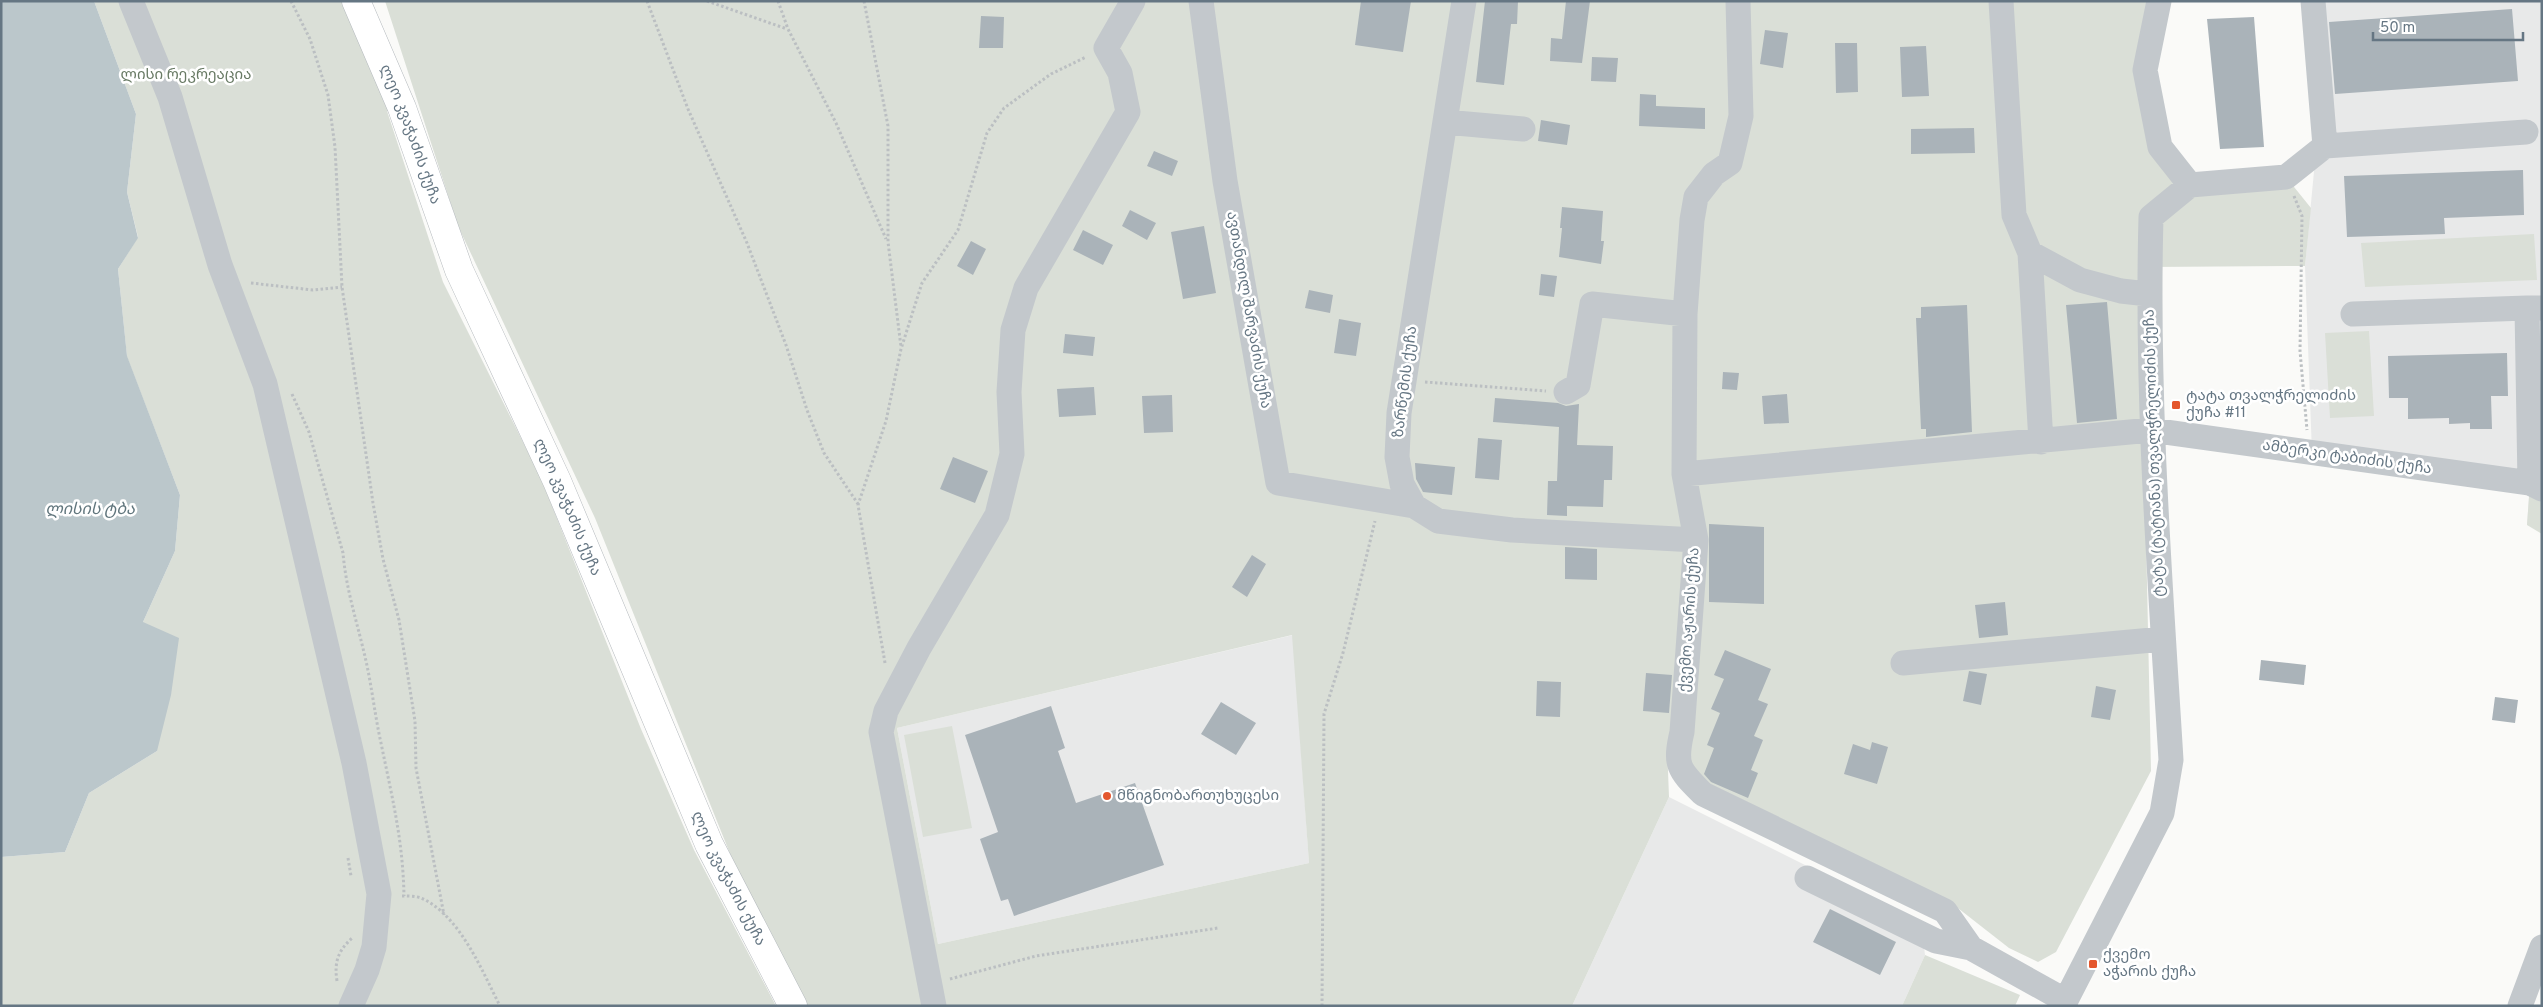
<svg xmlns="http://www.w3.org/2000/svg" width="2543" height="1007" font-family="Overpass,'Noto Sans Georgian',sans-serif">
<style>
.built{fill:#e8e9e9}
.green{fill:#dadfd7;fill-rule:evenodd}
.water{fill:#bbc7cb}
.building{fill:#aab3b9}
.lines{fill:none;stroke-linecap:round;stroke-linejoin:round}
.major-casing{stroke:#b5babe;stroke-width:29}
.path{stroke:#bbbfc2;stroke-width:3;stroke-dasharray:2.5 2.5;stroke-linecap:butt}
.minor{stroke:#c3c8cc;stroke-width:25}
.major{stroke:#fff;stroke-width:28}
.poi-dot{fill:#e4572e;stroke:#fff;stroke-width:2}
.labels{text-anchor:middle;dominant-baseline:central;stroke-width:5;stroke-linejoin:round;paint-order:stroke}
.park-label{font-size:15px;fill:#687a64;stroke:#fff}
.street-label{font-size:15px;fill:#657683;stroke:#fff}
.poi-label{font-size:15px;fill:#657683;stroke:#fff;text-anchor:start}
.water-label{font-size:16px;font-style:italic;fill:#60757c;stroke:#fff}
</style>
<rect width="100%" height="100%" fill="#fafaf8"/>
<path class="built" d="M 2306,1 L 2542,1 L 2542,526 L 2527,525 L 2530,483 L 2312,453 L 2305,266 L 2317,140 Z
M 1293,635 L 1309,863 L 938,944 L 897,728 Z
M 1669,797 L 1921,923 L 1925,955 L 1902,1006 L 1572,1006 Z"/>
<path class="green" d="M 94,1 L 355,1 L 392,111 L 387,111 L 443,282 L 540,476 L 641,729 L 694,850 L 776,1006 L 1,1006 L 1,857 L 65,852 L 89,793 L 157,751 L 143,622 L 175,551 L 180,495 L 127,357 L 118,269 L 138,237 L 127,192 L 136,114 Z
M 385,1 L 2159,1 L 2145,70 L 2160,147 L 2190,185 L 2286,177 L 2311,208 L 2305,266 L 2150,267 L 2146,536 L 2151,771 L 2056,952 L 2038,962 L 2009,948 L 1945,898 L 1693,776 L 1682,733 L 1667,745 L 1669,797 L 1572,1006 L 805,1006 L 733,861 L 595,518 L 458,226 ZM 1292,635 L 1309,863 L 938,944 L 897,728 Z
M 2534,234 L 2537,280 L 2365,287 L 2361,243 Z
M 2369,331 L 2374,416 L 2330,418 L 2325,333 Z
M 2530,483 L 2542,489 L 2542,534 L 2527,525 Z
M 952,726 L 972,828 L 923,837 L 904,735 Z
M 1925,955 L 2020,995 L 2015,1006 L 1902,1006 Z"/>
<path class="water" d="M 1,1 L 94,1 L 136,114 L 127,192 L 138,238 L 118,269 L 127,356 L 180,495 L 175,551 L 143,622 L 179,638 L 171,695 L 157,751 L 89,793 L 65,852 L 1,857 Z"/>
<path class="building" d="M 1361,1 L 1411,1 L 1403,52 L 1355,45 Z
M 1485,1 L 1518,1 L 1517,24 L 1511,24 L 1504,85 L 1476,82 Z
M 1566,1 L 1590,1 L 1582,63 L 1550,61 L 1551,38 L 1562,39 Z
M 2512,9 L 2518,81 L 2335,94 L 2329,22 Z
M 981,16 L 1004,17 L 1003,48 L 979,48 Z
M 2254,17 L 2264,147 L 2220,149 L 2207,19 Z
M 1765,30 L 1788,33 L 1783,68 L 1760,64 Z
M 1835,43 L 1857,43 L 1858,92 L 1836,93 Z
M 1926,46 L 1929,96 L 1902,97 L 1900,47 Z
M 1592,57 L 1618,58 L 1616,82 L 1591,81 Z
M 1640,94 L 1656,95 L 1656,106 L 1705,108 L 1705,129 L 1639,126 Z
M 1541,120 L 1570,125 L 1567,145 L 1538,141 Z
M 1974,128 L 1975,153 L 1911,154 L 1911,129 Z
M 1154,151 L 1178,161 L 1172,176 L 1147,166 Z
M 2523,170 L 2524,215 L 2444,218 L 2445,234 L 2347,237 L 2344,176 Z
M 1562,207 L 1603,211 L 1601,241 L 1604,241 L 1601,264 L 1559,257 L 1562,228 L 1560,228 Z
M 1130,210 L 1156,223 L 1147,240 L 1122,226 Z
M 1204,226 L 1216,293 L 1183,299 L 1171,232 Z
M 1083,230 L 1113,245 L 1103,265 L 1073,250 Z
M 971,241 L 986,249 L 973,275 L 957,266 Z
M 1541,274 L 1557,276 L 1554,297 L 1539,295 Z
M 1309,290 L 1333,295 L 1330,313 L 1305,308 Z
M 2107,302 L 2117,419 L 2077,423 L 2066,305 Z
M 1967,305 L 1972,432 L 1926,437 L 1926,429 L 1921,429 L 1916,318 L 1921,318 L 1921,307 Z
M 1339,319 L 1361,323 L 1356,356 L 1334,353 Z
M 1065,334 L 1095,337 L 1093,356 L 1063,353 Z
M 2507,353 L 2508,396 L 2491,396 L 2492,429 L 2470,429 L 2470,423 L 2449,424 L 2449,418 L 2408,419 L 2408,398 L 2389,398 L 2388,356 Z
M 1723,372 L 1739,373 L 1737,390 L 1722,389 Z
M 1094,387 L 1096,415 L 1059,417 L 1057,389 Z
M 1787,394 L 1789,423 L 1764,424 L 1762,396 Z
M 1172,395 L 1173,432 L 1144,433 L 1142,396 Z
M 1495,398 L 1558,403 L 1566,406 L 1579,404 L 1577,445 L 1613,446 L 1612,480 L 1604,480 L 1603,507 L 1567,506 L 1567,516 L 1547,515 L 1548,481 L 1557,481 L 1559,427 L 1493,422 Z
M 1478,438 L 1502,440 L 1499,480 L 1475,478 Z
M 953,457 L 988,471 L 975,503 L 940,489 Z
M 1415,463 L 1455,467 L 1452,495 L 1423,492 L 1416,479 Z
M 1709,524 L 1764,527 L 1764,604 L 1709,602 Z
M 1565,547 L 1597,549 L 1597,580 L 1565,579 Z
M 1252,555 L 1266,564 L 1247,597 L 1232,587 Z
M 2005,602 L 2008,635 L 1979,638 L 1975,605 Z
M 1725,650 L 1771,669 L 1758,700 L 1768,704 L 1754,736 L 1763,740 L 1751,770 L 1758,773 L 1748,798 L 1711,782 L 1704,774 L 1714,748 L 1707,745 L 1720,713 L 1711,709 L 1724,679 L 1714,675 Z
M 2261,660 L 2306,665 L 2304,685 L 2259,680 Z
M 1969,671 L 1987,674 L 1981,705 L 1963,701 Z
M 1646,673 L 1672,675 L 1669,713 L 1643,711 Z
M 1537,681 L 1561,682 L 1560,717 L 1536,716 Z
M 2096,686 L 2116,690 L 2110,720 L 2091,717 Z
M 2495,697 L 2518,700 L 2515,723 L 2492,720 Z
M 1221,702 L 1256,723 L 1236,755 L 1201,734 Z
M 1051,706 L 1065,748 L 1058,751 L 1076,803 L 1135,783 L 1164,865 L 1014,916 L 1008,899 L 1001,901 L 980,839 L 998,832 L 965,735 Z
M 1872,742 L 1888,747 L 1877,784 L 1844,774 L 1853,744 L 1870,750 Z
M 1830,909 L 1896,942 L 1880,975 L 1813,942 Z"/>
<g class="lines">
<g class="major-casing">
<g id="major">
<path id="s1" d="M 356,1 L 402,108 L 459,270 L 557,481 L 709,844 L 793,1006"/>
</g>
</g>
<path class="path" d="M 291,1 L 310,39 L 328,95 L 335,147 L 342,287 L 373,503 L 383,559 L 399,620 L 415,721 L 416,768 L 444,915
M 647,1 L 688,109 L 747,243 L 786,345 L 807,410 L 824,453 L 858,504
M 707,1 L 787,29
M 778,1 L 788,29 L 836,123 L 886,239
M 864,1 L 888,126 L 888,242 L 901,347
M 2294,196 L 2302,216 L 2300,351 L 2307,430
M 251,283 L 313,290 L 342,287
M 1425,382 L 1546,391
M 292,394 L 309,432 L 343,553 C 346,590 358,625 366,661 C 372,688 375,716 381,743 C 392,797 403,840 404,896
M 885,663 L 858,505 L 886,421 L 901,349 L 922,283 L 958,230 L 987,133 L 1004,108 L 1051,74 L 1086,57
M 348,858 L 351,876
M 402,896 C 408,896 416,896 421,898 C 460,915 482,971 500,1006
M 950,979 L 1036,956 L 1218,928
M 337,981 C 334,962 338,951 352,938
M 1322,1006 L 1324,714 L 1343,653 L 1375,521"/>
<path class="minor" d="M 131,1 L 170,97 L 220,265 L 265,384 L 354,763 L 379,894 L 374,947 L 367,970 L 351,1006
M 1201,1 L 1225,181 L 1278,483 L 1414,506
M 1464,1 L 1399,413 L 1397,457 L 1402,484 L 1414,506 L 1438,521 L 1512,530 L 1696,540
M 1738,1 L 1741,116 L 1730,163 L 1714,174 L 1696,197 L 1692,220 L 1685,314 L 1684,474 L 1696,540 L 1682,732 C 1674,766 1679,770 1703,794 L 1945,911 L 1971,948 L 2066,1001
M 2001,1 L 2014,215 L 2030,253 L 2080,280 L 2121,291 L 2148,294
M 2159,1 L 2145,70 L 2160,147 L 2190,185
M 2313,1 L 2325,146
M 1445,122 L 1523,129
M 2325,146 L 2526,132
M 2030,253 L 2041,442
M 2353,314 L 2527,308
M 1566,392 L 1578,385 L 1592,304 L 1685,314
M 1684,474 L 2151,430 L 2530,483 L 2542,489
M 2530,483 L 2527,308 L 2542,308
M 1903,663 L 2163,639
M 1807,878 L 1936,941 L 1971,948
M 934,1006 L 881,732 L 886,711 L 919,648 L 997,515 L 1012,454 L 1009,392 L 1013,330 L 1026,288 L 1128,112 L 1120,73 L 1106,48 L 1133,1
M 2063,1006 L 2162,813 L 2171,760 C 2160,579 2146,398 2151,217 L 2190,185 L 2286,177 L 2325,146
M 2520,1006 L 2542,947"/>
<use href="#major" class="major"/>
</g>
<g class="poi-dot">
<rect x="2171" y="400" width="10" height="10" rx="2.5"/>
<circle cx="1107" cy="796" r="5"/>
<rect x="2088" y="959" width="10" height="10" rx="2.5"/>
</g>
<g class="labels">
<g class="park-label">
<text x="186" y="75">ლისი რეკრეაცია</text>
</g>
<g class="street-label">
<text stroke="none"><textPath href="#s1" startOffset="144">ლეო კვაჭაძის ქუჩა</textPath></text>
<text transform="translate(1248 310) rotate(80)">ავთანდილ შარვაძის ქუჩა</text>
<text transform="translate(1406 382) rotate(-83)">ზარწემის ქუჩა</text>
<text transform="translate(2155 453) rotate(-92)">ტატა (ტატიანა) თვალჭრელიძის ქუჩა</text>
<text transform="translate(2347 458) rotate(8)">ამბერკი ტაბიძის ქუჩა</text>
<text stroke="none"><textPath href="#s1" startOffset="549">ლეო კვაჭაძის ქუჩა</textPath></text>
<text transform="translate(1690 620) rotate(-86)">ქვემო აჟარის ქუჩა</text>
<text stroke="none"><textPath href="#s1" startOffset="954">ლეო კვაჭაძის ქუჩა</textPath></text>
</g>
<g class="poi-label">
<text x="2186" y="396">ტატა თვალჭრელიძის<tspan x="2186" dy="17">ქუჩა #11</tspan></text>
<text x="1117" y="796">მწიგნობართუხუცესი</text>
<text x="2103" y="955">ქვემო<tspan x="2103" dy="17">აჭარის ქუჩა</tspan></text>
</g>
<g class="water-label">
<text x="90" y="510">ლისის ტბა</text>
</g>
</g>
<rect width="2543" height="1007" fill="none" stroke="#657683" stroke-width="5"/>
<path d="M2373 32v8h150v-8" fill="none" stroke="#657683" stroke-width="2.5"/>
<text x="2380" y="32" font-size="15" fill="#657683" stroke="#ffffff" stroke-width="4" paint-order="stroke">50 m</text>
</svg>
